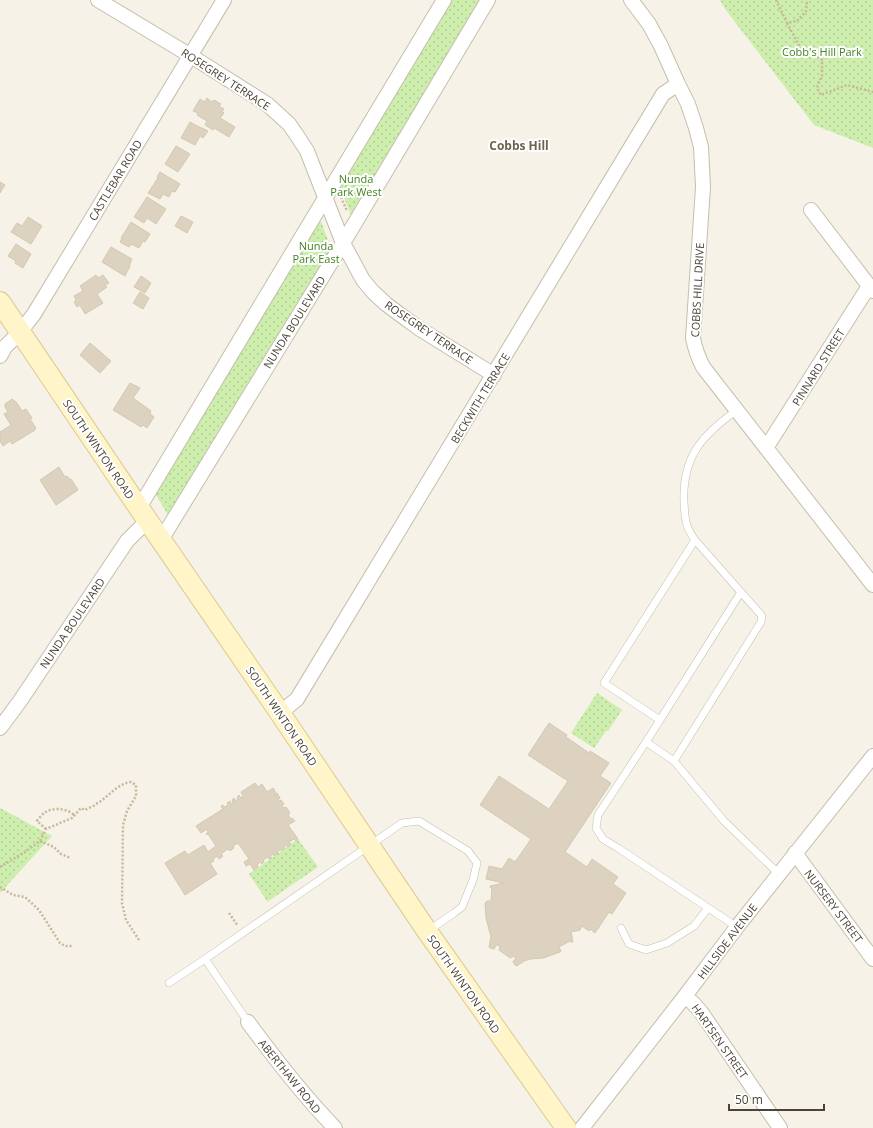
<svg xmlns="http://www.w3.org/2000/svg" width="873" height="1128" font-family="'Open Sans',sans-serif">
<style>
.park{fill:url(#park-dots)}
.building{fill:#dcd2bf;stroke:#d4c8af}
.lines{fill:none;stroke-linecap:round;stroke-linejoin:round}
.service-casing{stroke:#c5beac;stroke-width:8}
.minor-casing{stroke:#c5beac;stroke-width:16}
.secondary-casing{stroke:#dacb93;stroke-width:22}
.path{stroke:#c6b899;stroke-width:2.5;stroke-dasharray:2 2;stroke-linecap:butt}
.service{stroke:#fff;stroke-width:7}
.minor{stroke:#fff;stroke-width:14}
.secondary{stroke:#fff5c9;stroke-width:20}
.labels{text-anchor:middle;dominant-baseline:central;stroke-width:4;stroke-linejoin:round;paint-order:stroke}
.park-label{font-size:11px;fill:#428322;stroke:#fff}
.street-label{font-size:11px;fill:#4a4336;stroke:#fff}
.neighbourhood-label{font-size:12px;font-weight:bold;fill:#6e624c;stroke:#fff}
</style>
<defs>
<pattern id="park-dots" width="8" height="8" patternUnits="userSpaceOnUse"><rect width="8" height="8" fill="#cdeead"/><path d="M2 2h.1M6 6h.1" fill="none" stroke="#b2cd95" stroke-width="1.8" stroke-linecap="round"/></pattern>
</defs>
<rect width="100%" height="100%" fill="#f6f2e8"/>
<path class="park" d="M 452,0 L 482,0 L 352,218 L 340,186 Z
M 720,0 L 873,0 L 873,148 L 814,125 L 725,9 Z
M 321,221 L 332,251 L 168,515 L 154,492 L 316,224 Z
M 597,693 L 622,710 L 608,731 L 606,731 L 594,748 L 571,733 Z
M 0,808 L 52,836 L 0,893 Z
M 298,839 L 318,867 L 267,902 L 267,901 L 249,874 Z"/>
<path class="building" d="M 207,98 L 212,102 L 214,100 L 221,104 L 219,106 L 224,109 L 222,112 L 224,113 L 220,118 L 235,127 L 229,137 L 214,128 L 213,130 L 205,125 L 207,121 L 197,115 L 198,113 L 193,111 L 200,99 L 205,102 Z
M 190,122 L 201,128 L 202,128 L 208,131 L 203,138 L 200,136 L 195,145 L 181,138 Z
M 176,146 L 190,154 L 178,172 L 165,164 Z
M 160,172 L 180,184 L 175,192 L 172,191 L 169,197 L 163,194 L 160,199 L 148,193 L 158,178 L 157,177 Z
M 0,182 L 5,185 L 0,193 Z
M 147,197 L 166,209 L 156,224 L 147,218 L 144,223 L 134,217 Z
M 181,216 L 193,222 L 187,233 L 175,226 Z
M 28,217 L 42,226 L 31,244 L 11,232 L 17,223 L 22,226 Z
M 131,222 L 150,234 L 145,242 L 143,241 L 139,248 L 131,244 L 129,247 L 120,242 L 122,238 L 121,238 Z
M 16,244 L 31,254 L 23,268 L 15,263 L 16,261 L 8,256 Z
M 111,247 L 132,259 L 129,266 L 130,266 L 125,276 L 102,262 Z
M 96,275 L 98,278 L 103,275 L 109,283 L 105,285 L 107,287 L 97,294 L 103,303 L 85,314 L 80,305 L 77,307 L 74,302 L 76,300 L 74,296 L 83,291 L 80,286 Z
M 141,276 L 151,283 L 145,293 L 134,287 Z
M 140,292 L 149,298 L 143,309 L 133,303 Z
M 90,343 L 111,361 L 100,373 L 80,355 Z
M 130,383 L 140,388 L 133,398 L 151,411 L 150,414 L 154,417 L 147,428 L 143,425 L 141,427 L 113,410 Z
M 12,399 L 17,403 L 22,411 L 26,409 L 32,418 L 30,419 L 36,428 L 35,429 L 35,430 L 12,444 L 10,441 L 3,446 L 0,441 L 0,432 L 11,425 L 4,414 L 8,412 L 5,407 L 5,404 Z
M 59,467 L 65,477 L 67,476 L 70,480 L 71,479 L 78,490 L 56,505 L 40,480 Z
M 549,723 L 567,735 L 566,737 L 589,753 L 590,751 L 609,763 L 600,776 L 611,783 L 565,852 L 587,867 L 592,859 L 618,877 L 613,884 L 626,893 L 612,914 L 609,912 L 595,933 L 590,929 L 589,931 L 582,926 L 580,930 L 571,932 L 573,942 L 571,942 L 570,941 L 559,947 L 561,951 L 560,952 L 543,958 L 530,959 L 524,961 L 517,966 L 515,965 L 513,962 L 514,960 L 516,959 L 514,956 L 510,958 L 499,950 L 500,946 L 496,945 L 494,949 L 490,948 L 489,947 L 491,937 L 486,918 L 485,903 L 487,901 L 491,901 L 492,888 L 491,888 L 490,886 L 504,883 L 486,879 L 489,866 L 502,869 L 509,858 L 515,862 L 531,839 L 480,805 L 499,776 L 549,809 L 568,781 L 528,755 Z
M 255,783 L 258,787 L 262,784 L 267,792 L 273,788 L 276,793 L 274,795 L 276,795 L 277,793 L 280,798 L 278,800 L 279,801 L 281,800 L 284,804 L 282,806 L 284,808 L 286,807 L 290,813 L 288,815 L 291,819 L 292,818 L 295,821 L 288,825 L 298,839 L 296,841 L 294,839 L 289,842 L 291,844 L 288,847 L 286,845 L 284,846 L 285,848 L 282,851 L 281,849 L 277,852 L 278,853 L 274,856 L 273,854 L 270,856 L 272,858 L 269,859 L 268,857 L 263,860 L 264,862 L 262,864 L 260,862 L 257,865 L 258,867 L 254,870 L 250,864 L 246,866 L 244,862 L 249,859 L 238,843 L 233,846 L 234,848 L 230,851 L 228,849 L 221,854 L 223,856 L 219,859 L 217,856 L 213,859 L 214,861 L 210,863 L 217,874 L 185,895 L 165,863 L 185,851 L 188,855 L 204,845 L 208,852 L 216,846 L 208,834 L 207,835 L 206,834 L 208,832 L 207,829 L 201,833 L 196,826 L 223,809 L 221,806 L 223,805 L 225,807 L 228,805 L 227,803 L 230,801 L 231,804 L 233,802 L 232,800 L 234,798 L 236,801 L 238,799 L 237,797 L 239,795 L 241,798 L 243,796 L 241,792 Z"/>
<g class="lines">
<g class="service-casing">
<path id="service" d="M 660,720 L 604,683 L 695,540
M 646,742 L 674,761 L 724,821 L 779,874
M 674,761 L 761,622 L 762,616 L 695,540 C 685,526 685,519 684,502 C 682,457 702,435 737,410
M 737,927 L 618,848 L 603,839 L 596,828 L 598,815 L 646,742 L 741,592
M 621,928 L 629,944 L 646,950 L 667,943 L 694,926 L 708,908
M 169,983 L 205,959
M 248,1022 L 205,959 L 402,823 L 419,821 L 468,851 L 477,863 L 473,880 L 462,907 L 454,913 L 428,931"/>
</g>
<g class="minor-casing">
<path id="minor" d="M 98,0 L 191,56 L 267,104 L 289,124 L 298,137 L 307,151 L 343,243 L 363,280 L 373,292 L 386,304 L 402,316 L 420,329 L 494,375
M 631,0 L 649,24 L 661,46 L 678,84 L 688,104 L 696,128 L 701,147 L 703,187 L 693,338 C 695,349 698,357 703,367 L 873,585
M 811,210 L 873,291
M 0,356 L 5,347 L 20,332 L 34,314 L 224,0
M 766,448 L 869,286
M 139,508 L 444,0
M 161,540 L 343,243 L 488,0
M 280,713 L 297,699 L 663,94 L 678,84
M 0,728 L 20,701 L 127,541 L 148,520
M 795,853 L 873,959
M 685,996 L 693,1003 L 701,1012 L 780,1128
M 248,1022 C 275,1059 303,1095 335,1128
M 582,1128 L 685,996 L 737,927 L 873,756"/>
</g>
<g class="secondary-casing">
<path id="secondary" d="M 0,302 L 139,508 L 280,713 L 427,931 L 566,1128"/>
</g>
<path class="path" d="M 776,0 L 787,23 L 797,21 L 806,11 L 807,0
M 787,23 L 801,49 L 814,53 L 822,60 L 822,75 L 817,88 L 821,95 L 847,85 L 873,92
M 341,197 L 347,211
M 46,829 L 37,821 C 39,818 42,815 44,813 C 52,807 67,808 74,815
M 40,841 L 54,847 L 61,854 L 71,858
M 0,867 L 25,852 L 40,841 L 46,829 L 72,818 L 81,808 L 85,810 C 88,808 93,807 96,804 C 109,797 116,784 131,782 L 136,785 L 136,796 L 127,811 L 123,825 L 122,903 L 126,920 L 139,940
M 0,887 L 13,895 L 25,897 L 39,910 L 60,943 L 65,946 L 73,946
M 229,913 L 238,926"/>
<use href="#service" class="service"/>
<use href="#minor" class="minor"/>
<use href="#secondary" class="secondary"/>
</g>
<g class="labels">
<g class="park-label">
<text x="822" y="51">Cobb's Hill Park</text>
<text x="356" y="178">Nunda<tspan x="356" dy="13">Park West</tspan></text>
<text x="316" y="245">Nunda<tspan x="316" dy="13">Park East</tspan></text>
</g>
<g class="street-label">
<text transform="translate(226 79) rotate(33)">ROSEGREY TERRACE</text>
<text transform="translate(115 180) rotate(-59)">CASTLEBAR ROAD</text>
<text transform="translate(697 290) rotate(-87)">COBBS HILL DRIVE</text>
<text transform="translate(294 322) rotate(-58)">NUNDA BOULEVARD</text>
<text transform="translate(429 332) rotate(34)">ROSEGREY TERRACE</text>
<text transform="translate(818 367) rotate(-58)">PINNARD STREET</text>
<text transform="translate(480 398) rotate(-59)">BECKWITH TERRACE</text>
<text transform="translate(99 449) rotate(56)">SOUTH WINTON ROAD</text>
<text transform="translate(72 623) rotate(-56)">NUNDA BOULEVARD</text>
<text transform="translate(282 716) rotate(56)">SOUTH WINTON ROAD</text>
<text transform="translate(834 906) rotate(53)">NURSERY STREET</text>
<text transform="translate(727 941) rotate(-53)">HILLSIDE AVENUE</text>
<text transform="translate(464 984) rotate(55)">SOUTH WINTON ROAD</text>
<text transform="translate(720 1041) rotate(55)">HARTSEN STREET</text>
<text transform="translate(290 1076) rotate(51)">ABERTHAW ROAD</text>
</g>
<g class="neighbourhood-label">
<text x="519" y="145">Cobbs Hill</text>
</g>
</g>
<path d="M729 1104v6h95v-6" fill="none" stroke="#4a4336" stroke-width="2"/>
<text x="735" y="1104" font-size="12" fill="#4a4336" stroke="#ffffff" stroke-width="3" paint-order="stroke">50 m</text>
</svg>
